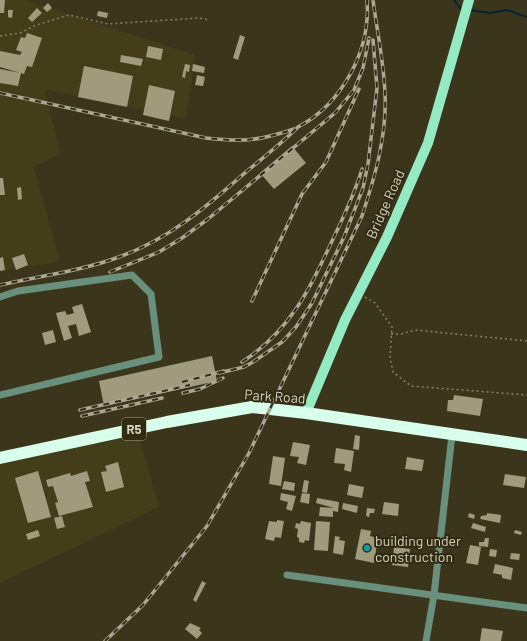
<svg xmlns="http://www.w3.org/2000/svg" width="527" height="641" font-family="Barlow,sans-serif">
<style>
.built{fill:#433d1a}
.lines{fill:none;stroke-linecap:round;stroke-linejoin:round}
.stream{stroke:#042434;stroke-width:2}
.building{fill:#9f9b7c}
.path{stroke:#85816c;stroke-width:1.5;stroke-dasharray:2 3;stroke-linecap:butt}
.minor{stroke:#68907c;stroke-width:7}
.major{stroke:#94eac2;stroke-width:10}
.highway{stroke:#d8ffeb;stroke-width:12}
.rail-casing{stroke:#aba795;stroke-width:3.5}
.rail{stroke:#312c11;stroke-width:2;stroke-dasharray:6;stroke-linecap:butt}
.culture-dot{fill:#0f9aa8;stroke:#312c11;stroke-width:1.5}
.labels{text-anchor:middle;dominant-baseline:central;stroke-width:4;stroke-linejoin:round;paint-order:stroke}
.shield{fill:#312c11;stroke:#a4a08e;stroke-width:1}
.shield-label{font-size:13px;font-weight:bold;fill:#d5d2c3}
.street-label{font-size:14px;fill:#d5d2c3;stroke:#312c11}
.poi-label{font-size:14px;fill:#d5d2c3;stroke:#312c11;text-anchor:start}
</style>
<rect width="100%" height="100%" fill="#3b361b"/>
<path class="built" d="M 0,0 L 24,0 L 195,55 L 186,119 L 44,89 L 61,154 L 34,167 L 60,262 L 0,271 Z
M 139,435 L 159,507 L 0,583 L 0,452 L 2,461 Z"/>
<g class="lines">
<path class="stream" d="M 454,0 L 460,8 L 464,9
M 470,10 L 490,13 L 507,10 L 527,17"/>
</g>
<path class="building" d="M 0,0 L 5,0 L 4,13 L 0,13 Z
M 48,3 L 52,8 L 47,12 L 43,8 Z
M 37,8 L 42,13 L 32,22 L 28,18 Z
M 8,10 L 13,10 L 12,18 L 8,17 Z
M 98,11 L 108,13 L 107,18 L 97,16 Z
M 27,33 L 42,38 L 32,67 L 27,66 L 24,74 L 0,67 L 0,51 L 20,55 L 22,52 L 16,50 L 21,37 L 25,38 Z
M 240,35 L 245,37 L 238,60 L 233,58 Z
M 148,46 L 163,49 L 161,60 L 146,57 Z
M 121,55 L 143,59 L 141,66 L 120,62 Z
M 185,64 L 190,65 L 189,72 L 186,71 L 185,78 L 182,77 Z
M 193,64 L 205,67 L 204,73 L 192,71 Z
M 84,66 L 133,76 L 127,107 L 78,97 Z
M 0,69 L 21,73 L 18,86 L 0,83 Z
M 197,75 L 205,77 L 203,86 L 195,85 Z
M 149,85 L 175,91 L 169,121 L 143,115 Z
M 292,146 L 306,163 L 274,189 L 260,173 Z
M 0,178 L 3,178 L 5,195 L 0,195 Z
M 21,187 L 22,199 L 18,200 L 17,188 Z
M 24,254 L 28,265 L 16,270 L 12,258 Z
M 3,257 L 5,270 L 0,271 L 0,258 Z
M 82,304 L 91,332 L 79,336 L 76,324 L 68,326 L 72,338 L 64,341 L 56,313 L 65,311 L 67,315 L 74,313 L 72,307 Z
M 53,330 L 56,342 L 45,345 L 42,333 Z
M 212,356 L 217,381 L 104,406 L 99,381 Z
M 454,395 L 483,399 L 480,416 L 447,411 L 448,400 L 453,400 Z
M 355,435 L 360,436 L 359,450 L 353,449 Z
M 293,442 L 310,445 L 306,465 L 297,463 L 299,457 L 290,456 Z
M 336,448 L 354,451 L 351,472 L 344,470 L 345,464 L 334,463 Z
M 273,456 L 285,458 L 281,486 L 269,484 Z
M 407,457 L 424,460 L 422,471 L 405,469 Z
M 118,462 L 124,487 L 106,492 L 101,472 L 107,471 L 105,466 Z
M 38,471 L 51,517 L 28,523 L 15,478 Z
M 87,471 L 90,481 L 85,482 L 93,507 L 59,516 L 55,503 L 58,502 L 53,486 L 48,487 L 46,480 L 70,473 L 71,476 Z
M 505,474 L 526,477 L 524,488 L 503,485 Z
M 304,480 L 309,481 L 307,493 L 302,492 Z
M 284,481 L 295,483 L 294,491 L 282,489 Z
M 349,484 L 364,487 L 362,498 L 347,495 Z
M 281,493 L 296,496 L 292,511 L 286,509 L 288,502 L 280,500 Z
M 302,493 L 310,494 L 309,504 L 300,502 Z
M 317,498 L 339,502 L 338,512 L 333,511 L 333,517 L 319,516 L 320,507 L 334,508 L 316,503 Z
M 384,502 L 399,504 L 398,516 L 382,514 Z
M 343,503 L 358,506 L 357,513 L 342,509 Z
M 367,508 L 375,509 L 374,513 L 370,513 L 369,517 L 366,516 Z
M 469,513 L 475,515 L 474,519 L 468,517 Z
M 487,513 L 501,515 L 500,523 L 480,519 L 481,516 L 487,515 Z
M 62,516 L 65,527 L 57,529 L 54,518 Z
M 277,520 L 284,521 L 281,538 L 275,537 L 274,541 L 265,539 L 269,521 L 277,522 Z
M 301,521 L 311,523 L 309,541 L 305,540 L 304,543 L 299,542 L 299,538 L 297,537 L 298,529 L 295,528 L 296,523 L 300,524 Z
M 316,521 L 330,522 L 328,551 L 314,550 Z
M 473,523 L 486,527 L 485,532 L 471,528 Z
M 361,529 L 371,531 L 370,536 L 378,538 L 374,563 L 355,559 Z
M 38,530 L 40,536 L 28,540 L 26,534 Z
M 515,530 L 522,532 L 521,535 L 514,533 Z
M 335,536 L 340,537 L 339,540 L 345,541 L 343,555 L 333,553 Z
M 485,538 L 489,538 L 488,547 L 479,546 L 479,542 L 484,542 Z
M 470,545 L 481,547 L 478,565 L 466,563 Z
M 394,547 L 410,549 L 408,567 L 392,565 L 392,563 L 389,562 L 389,559 L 393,559 Z
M 490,549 L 497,550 L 496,557 L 489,556 Z
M 511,553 L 520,554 L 519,560 L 510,559 Z
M 495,564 L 513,568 L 511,580 L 502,578 L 502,575 L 493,573 Z
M 202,581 L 206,583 L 196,602 L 193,600 Z
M 190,623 L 201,628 L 199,630 L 202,633 L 197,639 L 185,629 Z
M 482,628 L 503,631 L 501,641 L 480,641 Z"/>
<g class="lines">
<path class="path" d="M 0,36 L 20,33 L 36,25 L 69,15 L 108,24 L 199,18 L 209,20
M 365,297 L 375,303 L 392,327 L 390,357 L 393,372 L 411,386 L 527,395
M 391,334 L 401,334 L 415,330 L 527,341"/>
<path class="minor" d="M 0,297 L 18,291 L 132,275 L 151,294 L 159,357 L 0,395
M 287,575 L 527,608
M 426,641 L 434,595 L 452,435"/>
<path class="major" d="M 306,413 L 345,320 L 387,237 L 428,143 L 469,0"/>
<path class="highway" d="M 0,458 L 167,422 L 252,407 L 306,413 L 527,445"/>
<g class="rail-casing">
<path id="rail" d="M 0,93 L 206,138 C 243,142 259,141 294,129
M 110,272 L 159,252 L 182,238 L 208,219 L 335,113 L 354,90 L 363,68 L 369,38
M 0,285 C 39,276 81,271 119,257 C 171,238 206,207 247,171 C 264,157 282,143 298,127 C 342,104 371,50 367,0
M 252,301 L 302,194 L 326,162 L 359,89
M 242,362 C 291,330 309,290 333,239 C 344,216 355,193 362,169
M 219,373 L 244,367 L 253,362 L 282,342 L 296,327 L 312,303 L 344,237 L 363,188 L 368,164 L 377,88 L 373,40
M 182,382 L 224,371
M 183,393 L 200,389 L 223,378
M 80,410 L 190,385
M 82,416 L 162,398
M 105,641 L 143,605 L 207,526 L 249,453 L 362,216 C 375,176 387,136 385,94 C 384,63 377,31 373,0"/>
</g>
<use href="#rail" class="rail"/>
</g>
<circle class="culture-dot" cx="367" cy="548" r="4"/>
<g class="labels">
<rect class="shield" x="122" y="418" width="24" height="22" rx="3"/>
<g class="shield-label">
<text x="134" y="429">R5</text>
</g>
<g class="street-label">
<text transform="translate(385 204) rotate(-66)">Bridge Road</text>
<text transform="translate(275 396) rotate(4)">Park Road</text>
</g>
<g class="poi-label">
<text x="375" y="540">building under<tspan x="375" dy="16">construction</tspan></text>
</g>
</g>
</svg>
